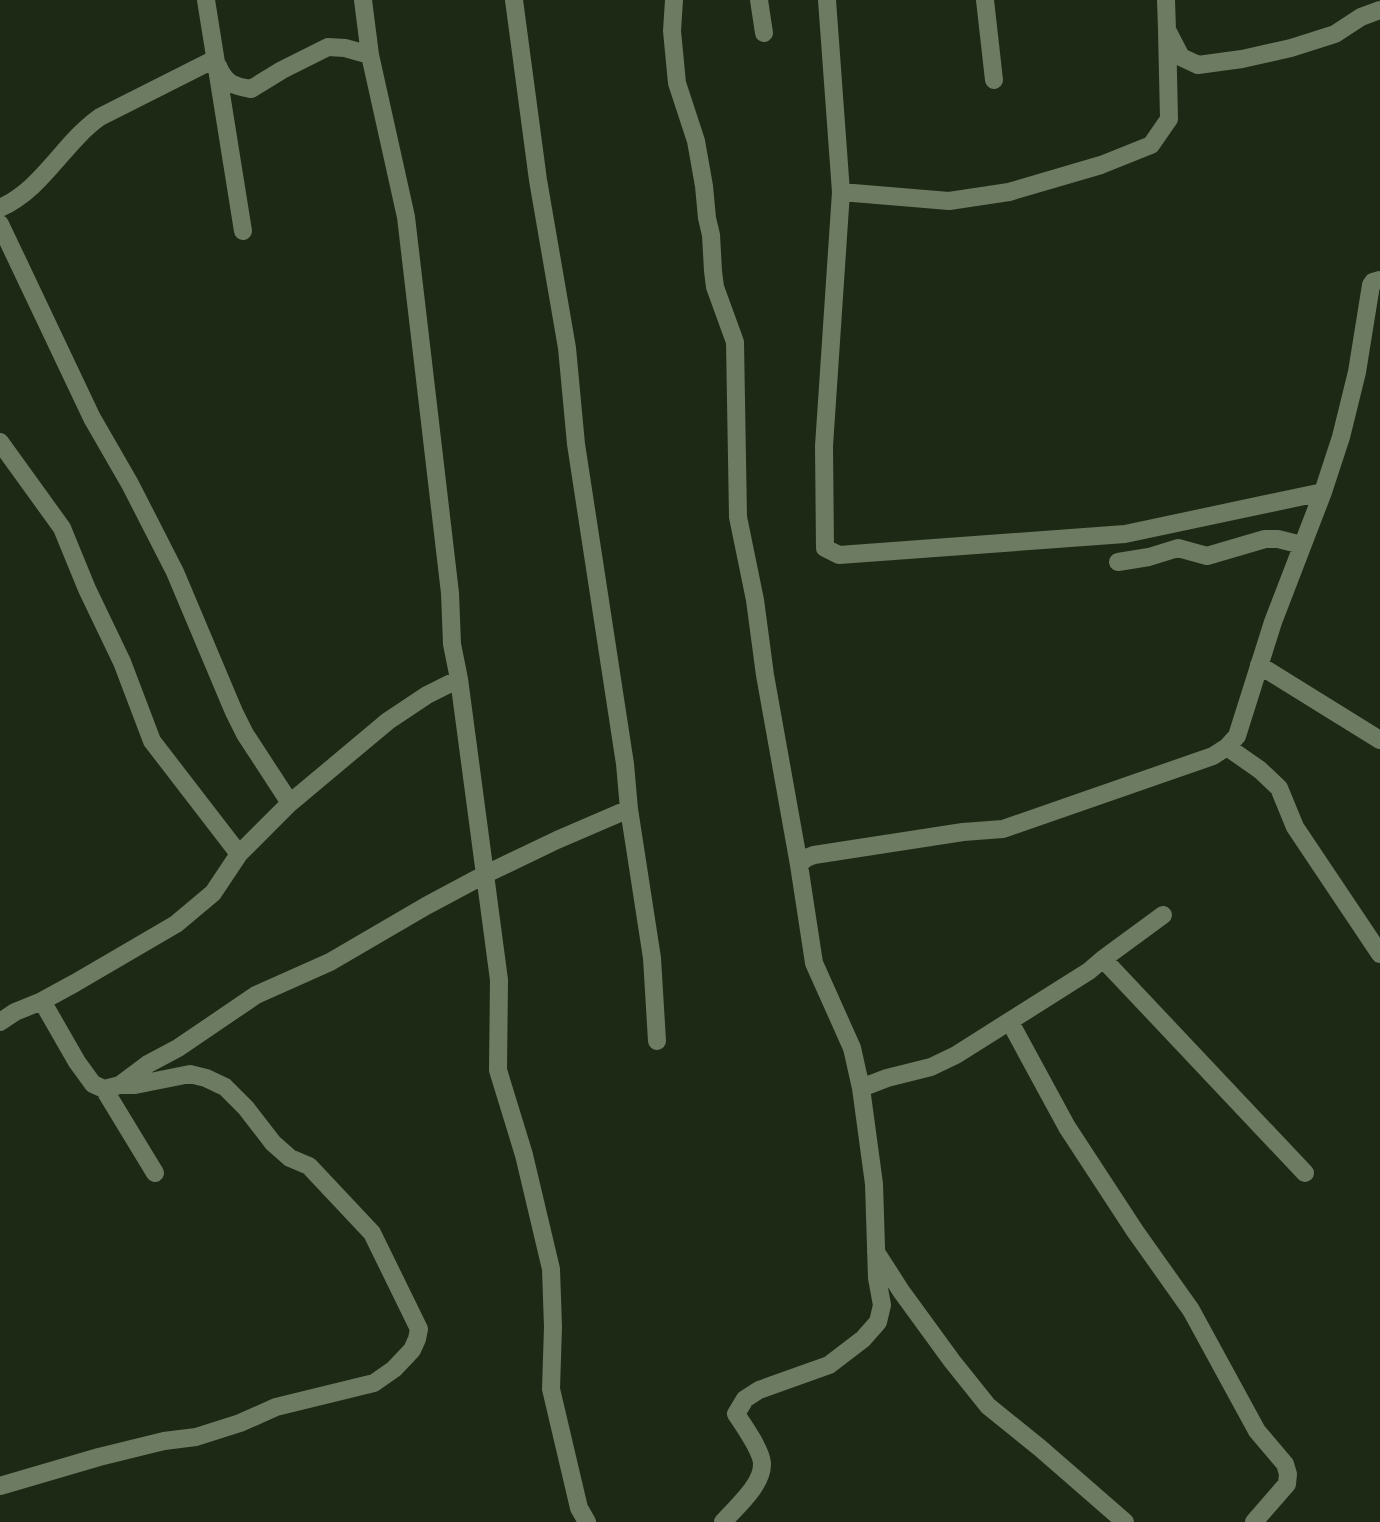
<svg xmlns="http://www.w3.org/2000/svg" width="1380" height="1522" viewBox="0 0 1380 1522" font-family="Barlow,sans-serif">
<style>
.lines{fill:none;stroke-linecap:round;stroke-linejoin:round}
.minor{stroke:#6c7b62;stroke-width:18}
</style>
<rect width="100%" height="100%" fill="#1d2914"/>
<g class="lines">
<path class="minor" d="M206,0L243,231
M363,0L370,55L406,217L450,593L452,644L459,679L499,980L498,1070L524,1155L551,1269L553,1327L551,1389L579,1508L587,1522
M514,0L538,180L567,348L576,444L625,764L629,809L652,958L657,1041
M674,0L672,31L677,83L696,141L704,186L707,218L711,235L713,271L715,287L735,342L738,517L755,600L765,675L799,865
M759,0L764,33
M827,0L841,192L824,446L825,548L839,555L1125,534L1323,492
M985,0L994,80
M1166,0L1167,30L1181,57L1198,65L1242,59L1291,48L1335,34L1361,17L1380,10
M218,66C225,83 233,86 251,89L282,70L328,47L345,48L370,55
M841,192L949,201L1009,192L1101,165L1151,145L1169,119L1167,30
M0,208C43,189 63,143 100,117L215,59
M0,224L92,418L130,484L175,572L234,712L245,734L290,803
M0,442L62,528L87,589L122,662L152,741L239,854
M1118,562L1149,557L1178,548L1207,556L1265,539H1278L1302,545
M1259,665L1380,740
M1227,747L1260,770L1279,788L1295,827L1380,954
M1103,959L1305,1173
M42,1001L77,1062L93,1084L104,1089L120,1085L148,1064L178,1048L256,995L330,962L426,906L484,875L557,840L629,809
M0,1022L15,1012L42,1001L75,983L176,924L213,893L239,854L290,803L388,721L427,695L459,679
M1010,1022L1067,1127L1135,1231L1191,1310L1257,1431L1285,1464L1288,1474L1287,1484L1254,1522
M861,1088L887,1078L931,1067L956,1055L1089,971L1103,959L1163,915
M104,1089L155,1173
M876,1252L901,1291L952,1361L988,1406L1040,1448L1125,1522
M0,1486L99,1457L164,1441L196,1437L240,1423L276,1407L374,1383L394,1369L412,1350L417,1339L419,1329L372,1233L309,1166L290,1158L273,1143L246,1108L225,1087L206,1078L190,1074L135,1085H120
M723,1522C736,1507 763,1485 762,1463C761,1450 744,1426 736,1414L745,1399L759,1390L829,1365L863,1339L878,1322L882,1305L877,1278L874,1184L861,1088L852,1048L814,963L799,865L806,858L814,855L963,832L1003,829L1213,756L1227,747L1237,736L1273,622L1323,492L1341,437L1357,372L1371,285L1373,282L1380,280"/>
</g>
</svg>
